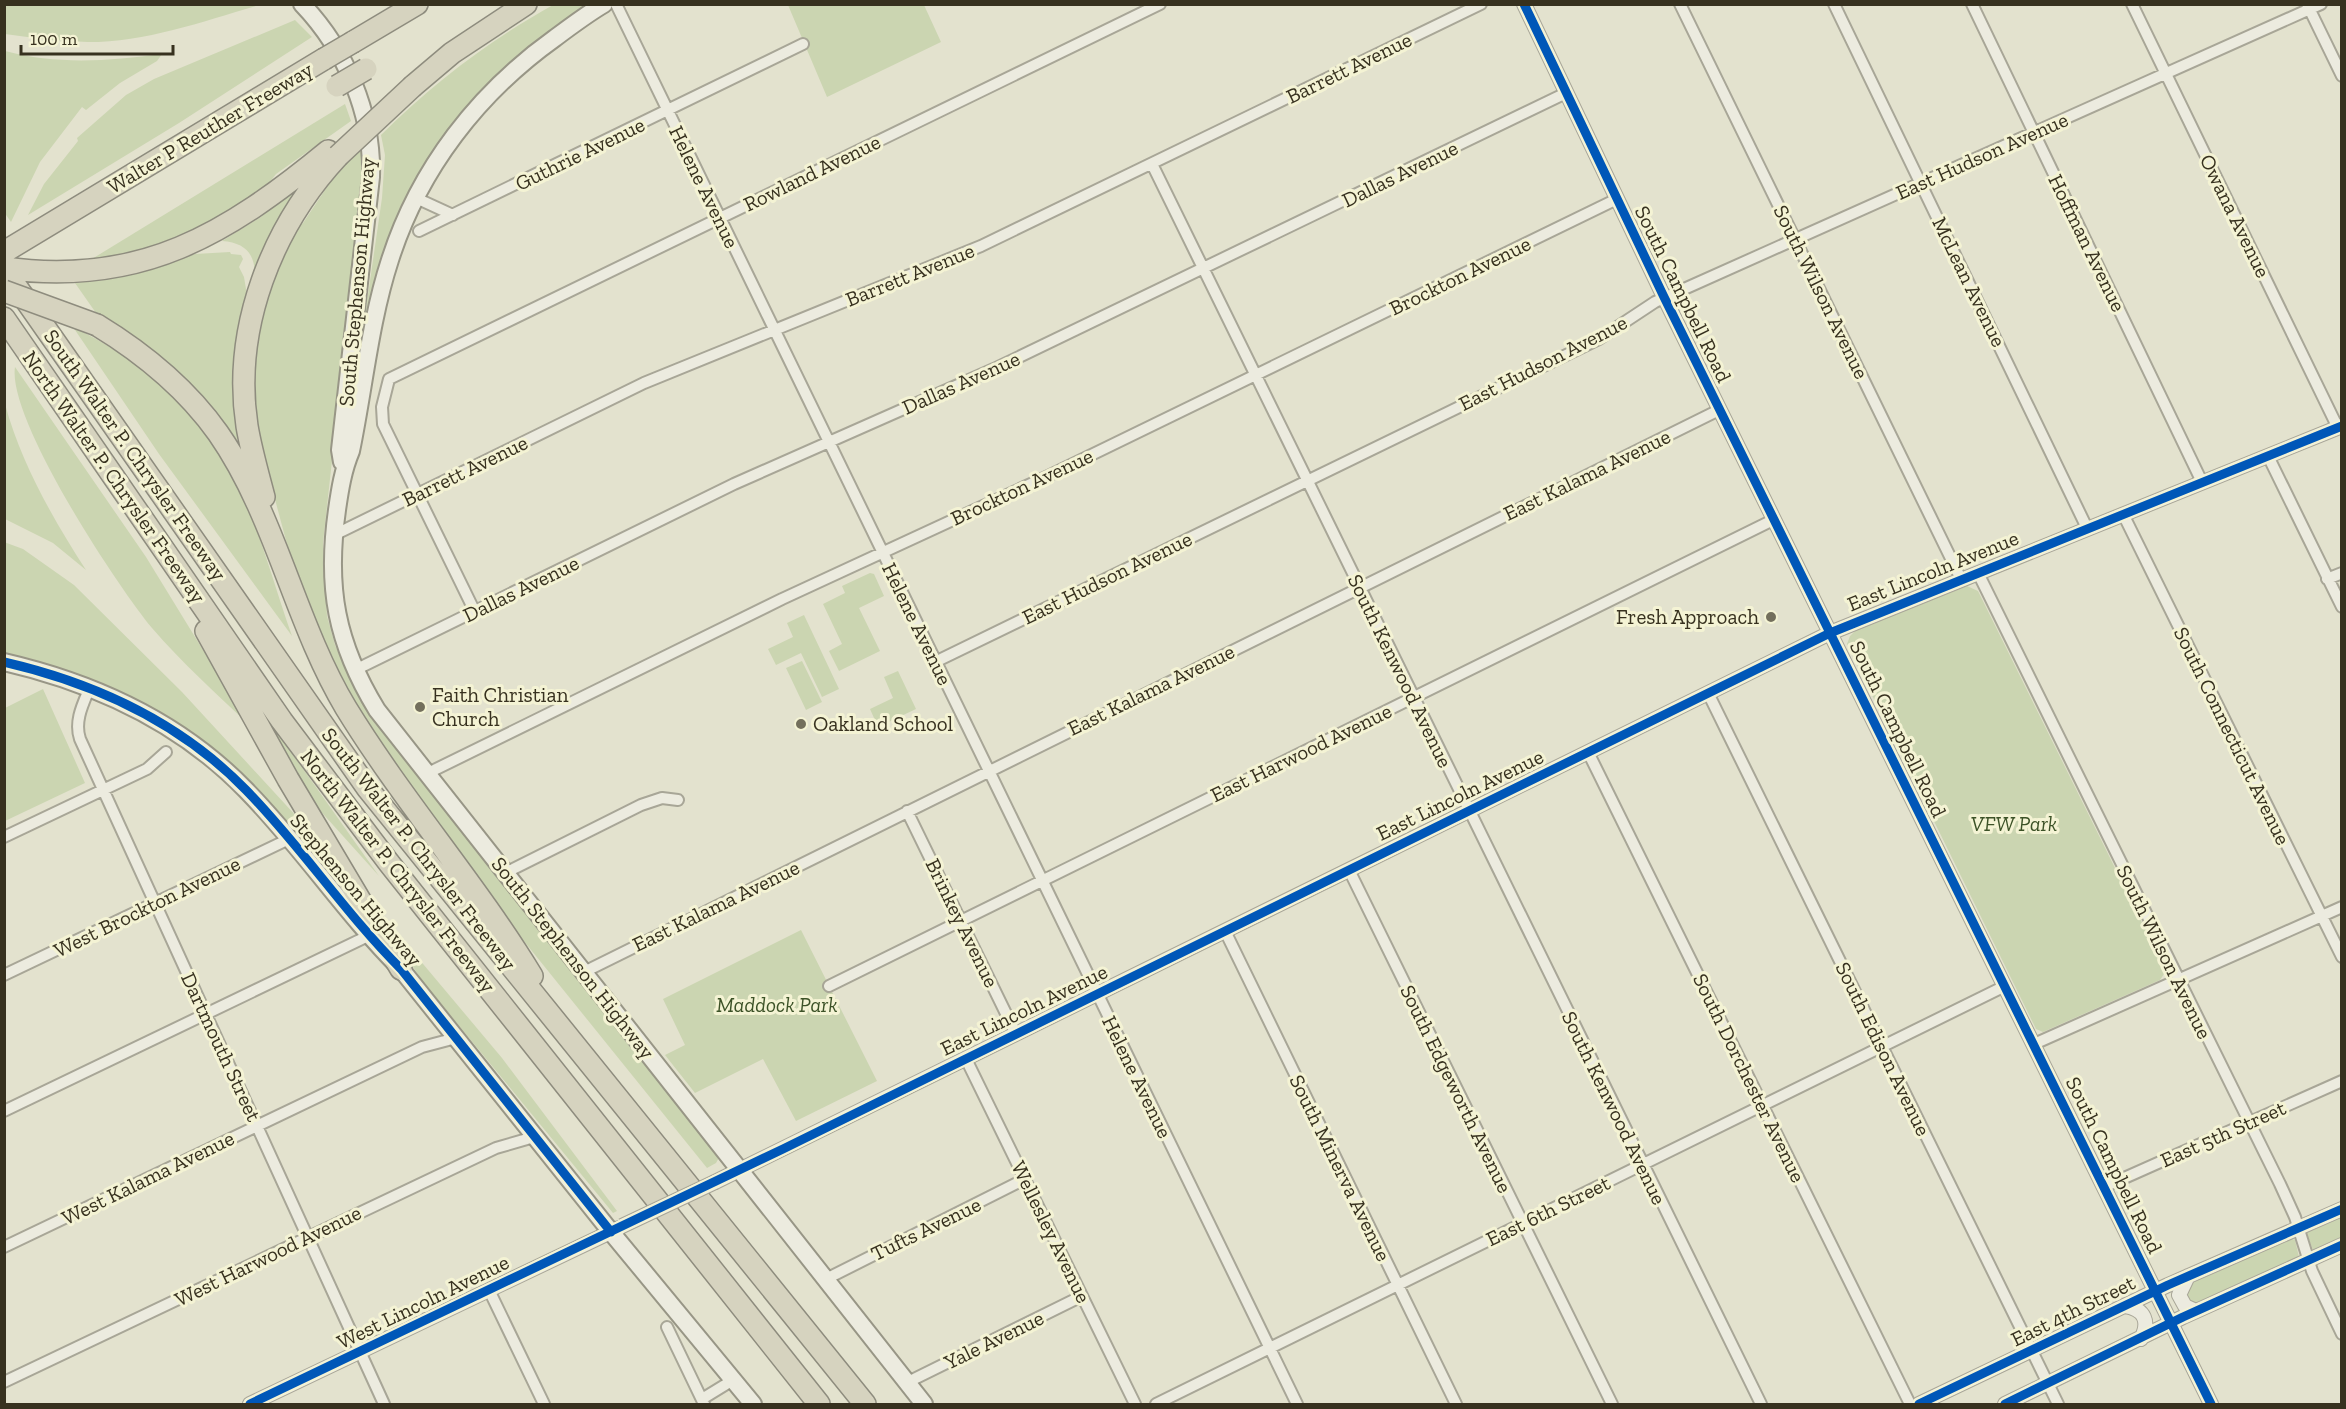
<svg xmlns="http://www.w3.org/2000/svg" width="2346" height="1409" viewBox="0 0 2346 1409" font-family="'Zilla Slab',serif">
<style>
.green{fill:#cbd5b1}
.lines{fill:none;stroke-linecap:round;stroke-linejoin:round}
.minor-casing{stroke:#a8a697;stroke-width:14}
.tertiary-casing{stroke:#a8a697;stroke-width:16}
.secondary-casing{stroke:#989686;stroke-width:20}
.motorway-casing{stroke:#8e8c7e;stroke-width:24}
.minor{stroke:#ecebdf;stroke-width:10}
.tertiary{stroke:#ecebdf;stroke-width:14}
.secondary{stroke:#ecebdf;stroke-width:16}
.motorway{stroke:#d6d3bf;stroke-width:21}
.tertiary-bridge-casing{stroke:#a8a697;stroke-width:16;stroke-linecap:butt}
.motorway-bridge-casing{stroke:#8e8c7e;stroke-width:24;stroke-linecap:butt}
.tertiary-bridge{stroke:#ecebdf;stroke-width:14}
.motorway-bridge{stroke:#d6d3bf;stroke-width:21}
.cycleway-casing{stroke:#f4f3d4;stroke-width:13}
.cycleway{stroke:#0057b8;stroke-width:9}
.poi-dot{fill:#736f5c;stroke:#f4f3d4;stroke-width:2}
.labels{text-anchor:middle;stroke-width:6;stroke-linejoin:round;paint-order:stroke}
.street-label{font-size:21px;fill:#37311f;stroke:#f4f3d4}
.poi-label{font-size:21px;fill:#37311f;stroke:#f4f3d4;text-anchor:start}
.park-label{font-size:21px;font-style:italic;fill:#3c5227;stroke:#f4f3d4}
</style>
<rect width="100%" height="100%" fill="#e3e2ce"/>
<path class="green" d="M4,5L5,4L259,5C204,21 146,42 88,42C60,41 32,38 5,34Z
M553,5H590L539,41L408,195L384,255L368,328L363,329L382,198L385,155L381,135C432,84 490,40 553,5Z
M788,5H924L941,42L827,97Z
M295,20L312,37L179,123L28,215L44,184L78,141L77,138L126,95L154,79Z
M5,51C56,65 110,61 162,54L157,61L120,83L86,110L82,107L40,162L11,222L4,212Z
M345,104L351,121L276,174L260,195L168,245L87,262Z
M362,147L363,177L323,543L327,616L335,645L356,692L376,722L682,1112L721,1154L716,1163L707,1168L515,930L369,728L329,661L295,574L265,462L257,420L252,376L257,335L267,293L295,228L303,223L339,169Z
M296,188L301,191L255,281C256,256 248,243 222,241L261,217Z
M230,252L231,254L241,255L243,259L239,267L244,277L248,301L237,443L175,370L138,338L96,313L75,283L137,273L195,254Z
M73,327C137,358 191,403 227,465C257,517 272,580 292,636L159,454Z
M15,367L146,557L249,725C217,694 182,663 152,628C117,586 7,419 15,367Z
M5,404C21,463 53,519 86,570L53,543L5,519Z
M4,542L23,549L74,585L182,692L308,829L344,891L276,812L149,707L111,687L32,659L5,654Z
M870,573L874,574L884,596L859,608L880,651L839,671L829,651L842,644L823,604L845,593L842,586Z
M1967,586L1978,591L2164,967V974L2160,980L2043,1032L2036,1029L1847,644L1850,636L1856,630Z
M804,615L839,689L822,697L801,653L776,665L768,649L793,637L787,623Z
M802,661L822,702L806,710L786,668Z
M898,671L916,709L878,727L870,709L893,698L884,677Z
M43,689L85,783L5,821V708Z
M257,704L379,876L306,795Z
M366,896L502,1058L617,1211L613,1213L423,982Z
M801,930L877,1081L796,1121L763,1059L695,1093L665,1055L685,1045L663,999Z
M2341,1214V1239L2316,1251L2313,1250L2306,1232Z
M2289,1238L2295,1240L2299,1257L2197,1304H2190L2183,1290L2186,1285Z"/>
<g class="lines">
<defs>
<path id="minor" d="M616,4L1297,1404
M1680,4L1961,579
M1834,4L2087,528
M1972,4L2202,482
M2132,4L2338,428
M2307,4L2342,76
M1152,164L1761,1404
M416,198L453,215
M419,231L803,44
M2268,456L2342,607
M2123,514L2342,957
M334,535L644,383L981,246L1481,4
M1978,573L2280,1184L2295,1217L2312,1271L2342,1334
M2327,579L2342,573
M475,612L383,424L382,407L389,379L1160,4
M935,662L1599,339L1655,302L2321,4
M355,670L734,484L994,369L1566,93
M90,687C83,704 74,721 80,739L384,1404
M1708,693L2058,1404
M1588,752L1910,1404
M426,774L782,599L1048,476L1617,199
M907,811L1016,1034
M4,837L147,769L166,752
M1349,870L1612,1404
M505,873L641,805L662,798L678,800
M1225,931L1456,1404
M584,972L1719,410
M4,975L289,839
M829,986L1773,520
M2034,1044L2342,907
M966,1059L1135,1404
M4,1111L368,936
M2104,1187L2342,1081
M4,1247L422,1047L456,1038
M826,1279L1025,1179
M489,1290L544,1404
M667,1327L704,1404
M4,1382L496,1148L534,1137
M906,1383L1082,1296
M702,1399L733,1380
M1156,1404L2005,986"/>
<path id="tertiary" d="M1524,4L1664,297L2211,1404
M715,1182L1830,633L2342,426
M2188,1276L2179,1295L2185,1306L2196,1311
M2125,1306C2145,1309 2150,1322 2141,1339
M250,1404L619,1228
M1919,1404L2168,1285L2342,1209
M2005,1404L2183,1317L2342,1245"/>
<path id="secondary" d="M302,4C346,50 373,114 371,177L340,450L342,462
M604,4C587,14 571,26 555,38C478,93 419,169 390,260C370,321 364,388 351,451C343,470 340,489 337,510C326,587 336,643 377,710L924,1404
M4,662C95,683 181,723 246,790C301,846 345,913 401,969L611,1232L753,1404"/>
<path id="motorway" d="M353,42L417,4
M413,86L452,53L526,4
M4,252L324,59
M4,268C141,287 227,234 328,151
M4,269L368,789L865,1404
M4,318L282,721L389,863L819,1404
M97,325C143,353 186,388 218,433C276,516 294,621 346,708C403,801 476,884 532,976
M264,497C258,474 251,450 247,426C232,328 272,227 338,156
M206,631L288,779L401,969"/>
</defs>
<use href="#minor" class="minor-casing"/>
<use href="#tertiary" class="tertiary-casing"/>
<use href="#secondary" class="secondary-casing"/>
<use href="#motorway" class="motorway-casing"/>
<use href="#minor" class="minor"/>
<use href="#tertiary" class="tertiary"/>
<use href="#secondary" class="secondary"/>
<use href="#motorway" class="motorway"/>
<defs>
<path id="tertiary-bridge" d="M622,1226L715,1182"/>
<path id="motorway-bridge" d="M324,59L353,42
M337,86L366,69
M338,156L413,86
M4,291L97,325"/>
</defs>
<use href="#tertiary-bridge" class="tertiary-bridge-casing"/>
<use href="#motorway-bridge" class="motorway-bridge-casing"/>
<use href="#tertiary-bridge" class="tertiary-bridge"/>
<use href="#motorway-bridge" class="motorway-bridge"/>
<defs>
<path id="cycleway" d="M1524,4L1664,297L2211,1404
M4,662C95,683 181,723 246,790C301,846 345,913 401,969L611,1232
M250,1404L783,1149L1830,633L2342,426
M1919,1404L2168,1285L2342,1209
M2005,1404L2183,1317L2342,1245"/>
</defs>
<use href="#cycleway" class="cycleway-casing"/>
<use href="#cycleway" class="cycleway"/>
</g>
<g class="poi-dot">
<circle cx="1771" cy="617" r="6"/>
<circle cx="420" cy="707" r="6"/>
<circle cx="801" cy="724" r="6"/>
</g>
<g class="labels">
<g class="street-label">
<text transform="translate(1349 68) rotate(-26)" y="7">Barrett Avenue</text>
<text transform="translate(210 128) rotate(-31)" y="7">Walter P Reuther Freeway</text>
<text transform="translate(580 154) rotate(-26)" y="7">Guthrie Avenue</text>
<text transform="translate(1982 156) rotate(-24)" y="7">East Hudson Avenue</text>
<text transform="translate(812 173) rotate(-26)" y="7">Rowland Avenue</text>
<text transform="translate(1400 174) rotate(-26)" y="7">Dallas Avenue</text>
<text transform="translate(704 187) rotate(64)" y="7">Helene Avenue</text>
<text transform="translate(2235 216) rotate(64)" y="7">Owana Avenue</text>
<text transform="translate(2087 243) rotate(64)" y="7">Hoffman Avenue</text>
<text transform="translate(910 275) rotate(-22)" y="7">Barrett Avenue</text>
<text transform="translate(1460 276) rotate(-26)" y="7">Brockton Avenue</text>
<text transform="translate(357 282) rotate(-85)" y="7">South Stephenson Highway</text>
<text transform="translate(1969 282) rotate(64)" y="7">McLean Avenue</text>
<text transform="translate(1821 292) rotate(64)" y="7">South Wilson Avenue</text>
<text transform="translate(1683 294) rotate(64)" y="7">South Campbell Road</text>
<text transform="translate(1543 363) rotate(-27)" y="7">East Hudson Avenue</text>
<text transform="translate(961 383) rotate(-24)" y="7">Dallas Avenue</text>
<text transform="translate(135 455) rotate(55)" y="7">South Walter P. Chrysler Freeway</text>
<text transform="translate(465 471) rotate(-26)" y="7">Barrett Avenue</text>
<text transform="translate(1587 475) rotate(-26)" y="7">East Kalama Avenue</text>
<text transform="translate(114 477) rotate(55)" y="7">North Walter P. Chrysler Freeway</text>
<text transform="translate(1022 487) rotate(-25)" y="7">Brockton Avenue</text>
<text transform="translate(1933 571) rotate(-22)" y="7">East Lincoln Avenue</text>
<text transform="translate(1107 578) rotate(-26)" y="7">East Hudson Avenue</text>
<text transform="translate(521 589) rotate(-26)" y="7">Dallas Avenue</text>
<text transform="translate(917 624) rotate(64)" y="7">Helene Avenue</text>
<text transform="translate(1400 671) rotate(64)" y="7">South Kenwood Avenue</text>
<text transform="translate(1151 690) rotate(-26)" y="7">East Kalama Avenue</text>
<text transform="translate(1898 729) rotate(64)" y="7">South Campbell Road</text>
<text transform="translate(2232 736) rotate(64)" y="7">South Connecticut Avenue</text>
<text transform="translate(1301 753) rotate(-26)" y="7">East Harwood Avenue</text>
<text transform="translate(1460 795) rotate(-26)" y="7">East Lincoln Avenue</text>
<text transform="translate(419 849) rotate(52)" y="7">South Walter P. Chrysler Freeway</text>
<text transform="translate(398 871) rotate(52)" y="7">North Walter P. Chrysler Freeway</text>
<text transform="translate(356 890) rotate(50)" y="7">Stephenson Highway</text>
<text transform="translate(716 906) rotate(-26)" y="7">East Kalama Avenue</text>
<text transform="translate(147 907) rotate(-26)" y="7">West Brockton Avenue</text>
<text transform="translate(962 923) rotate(64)" y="7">Brinkey Avenue</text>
<text transform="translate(2164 952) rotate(64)" y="7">South Wilson Avenue</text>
<text transform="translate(573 958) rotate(52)" y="7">South Stephenson Highway</text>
<text transform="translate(1024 1010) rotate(-26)" y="7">East Lincoln Avenue</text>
<text transform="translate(221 1047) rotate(65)" y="7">Dartmouth Street</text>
<text transform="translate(1883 1049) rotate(64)" y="7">South Edison Avenue</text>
<text transform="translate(1137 1077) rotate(64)" y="7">Helene Avenue</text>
<text transform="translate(1749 1078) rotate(64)" y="7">South Dorchester Avenue</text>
<text transform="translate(1456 1089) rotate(64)" y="7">South Edgeworth Avenue</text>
<text transform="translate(1614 1108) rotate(64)" y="7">South Kenwood Avenue</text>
<text transform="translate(2223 1134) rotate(-24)" y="7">East 5th Street</text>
<text transform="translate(2114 1165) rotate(64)" y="7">South Campbell Road</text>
<text transform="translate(1340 1168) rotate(64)" y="7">South Minerva Avenue</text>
<text transform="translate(148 1178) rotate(-26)" y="7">West Kalama Avenue</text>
<text transform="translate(1548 1211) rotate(-26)" y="7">East 6th Street</text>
<text transform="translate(926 1229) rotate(-26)" y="7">Tufts Avenue</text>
<text transform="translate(1051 1232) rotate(64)" y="7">Wellesley Avenue</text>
<text transform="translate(268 1256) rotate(-26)" y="7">West Harwood Avenue</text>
<text transform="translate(423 1302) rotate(-26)" y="7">West Lincoln Avenue</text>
<text transform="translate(2073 1311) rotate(-26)" y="7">East 4th Street</text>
<text transform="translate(994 1340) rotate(-26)" y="7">Yale Avenue</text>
</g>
<g class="poi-label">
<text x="1759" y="624" text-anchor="end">Fresh Approach</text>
<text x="432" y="702">Faith Christian<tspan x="432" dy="24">Church</tspan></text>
<text x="813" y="731">Oakland School</text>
</g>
<g class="park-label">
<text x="2014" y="831">VFW Park</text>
<text x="777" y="1012">Maddock Park</text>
</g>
</g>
<rect width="2346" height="1409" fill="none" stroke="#37311f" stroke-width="12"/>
<path d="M21 45v9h152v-9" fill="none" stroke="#37311f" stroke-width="3"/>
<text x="30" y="45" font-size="18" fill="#37311f" stroke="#f4f3d4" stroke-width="4.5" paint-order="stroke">100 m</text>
</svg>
